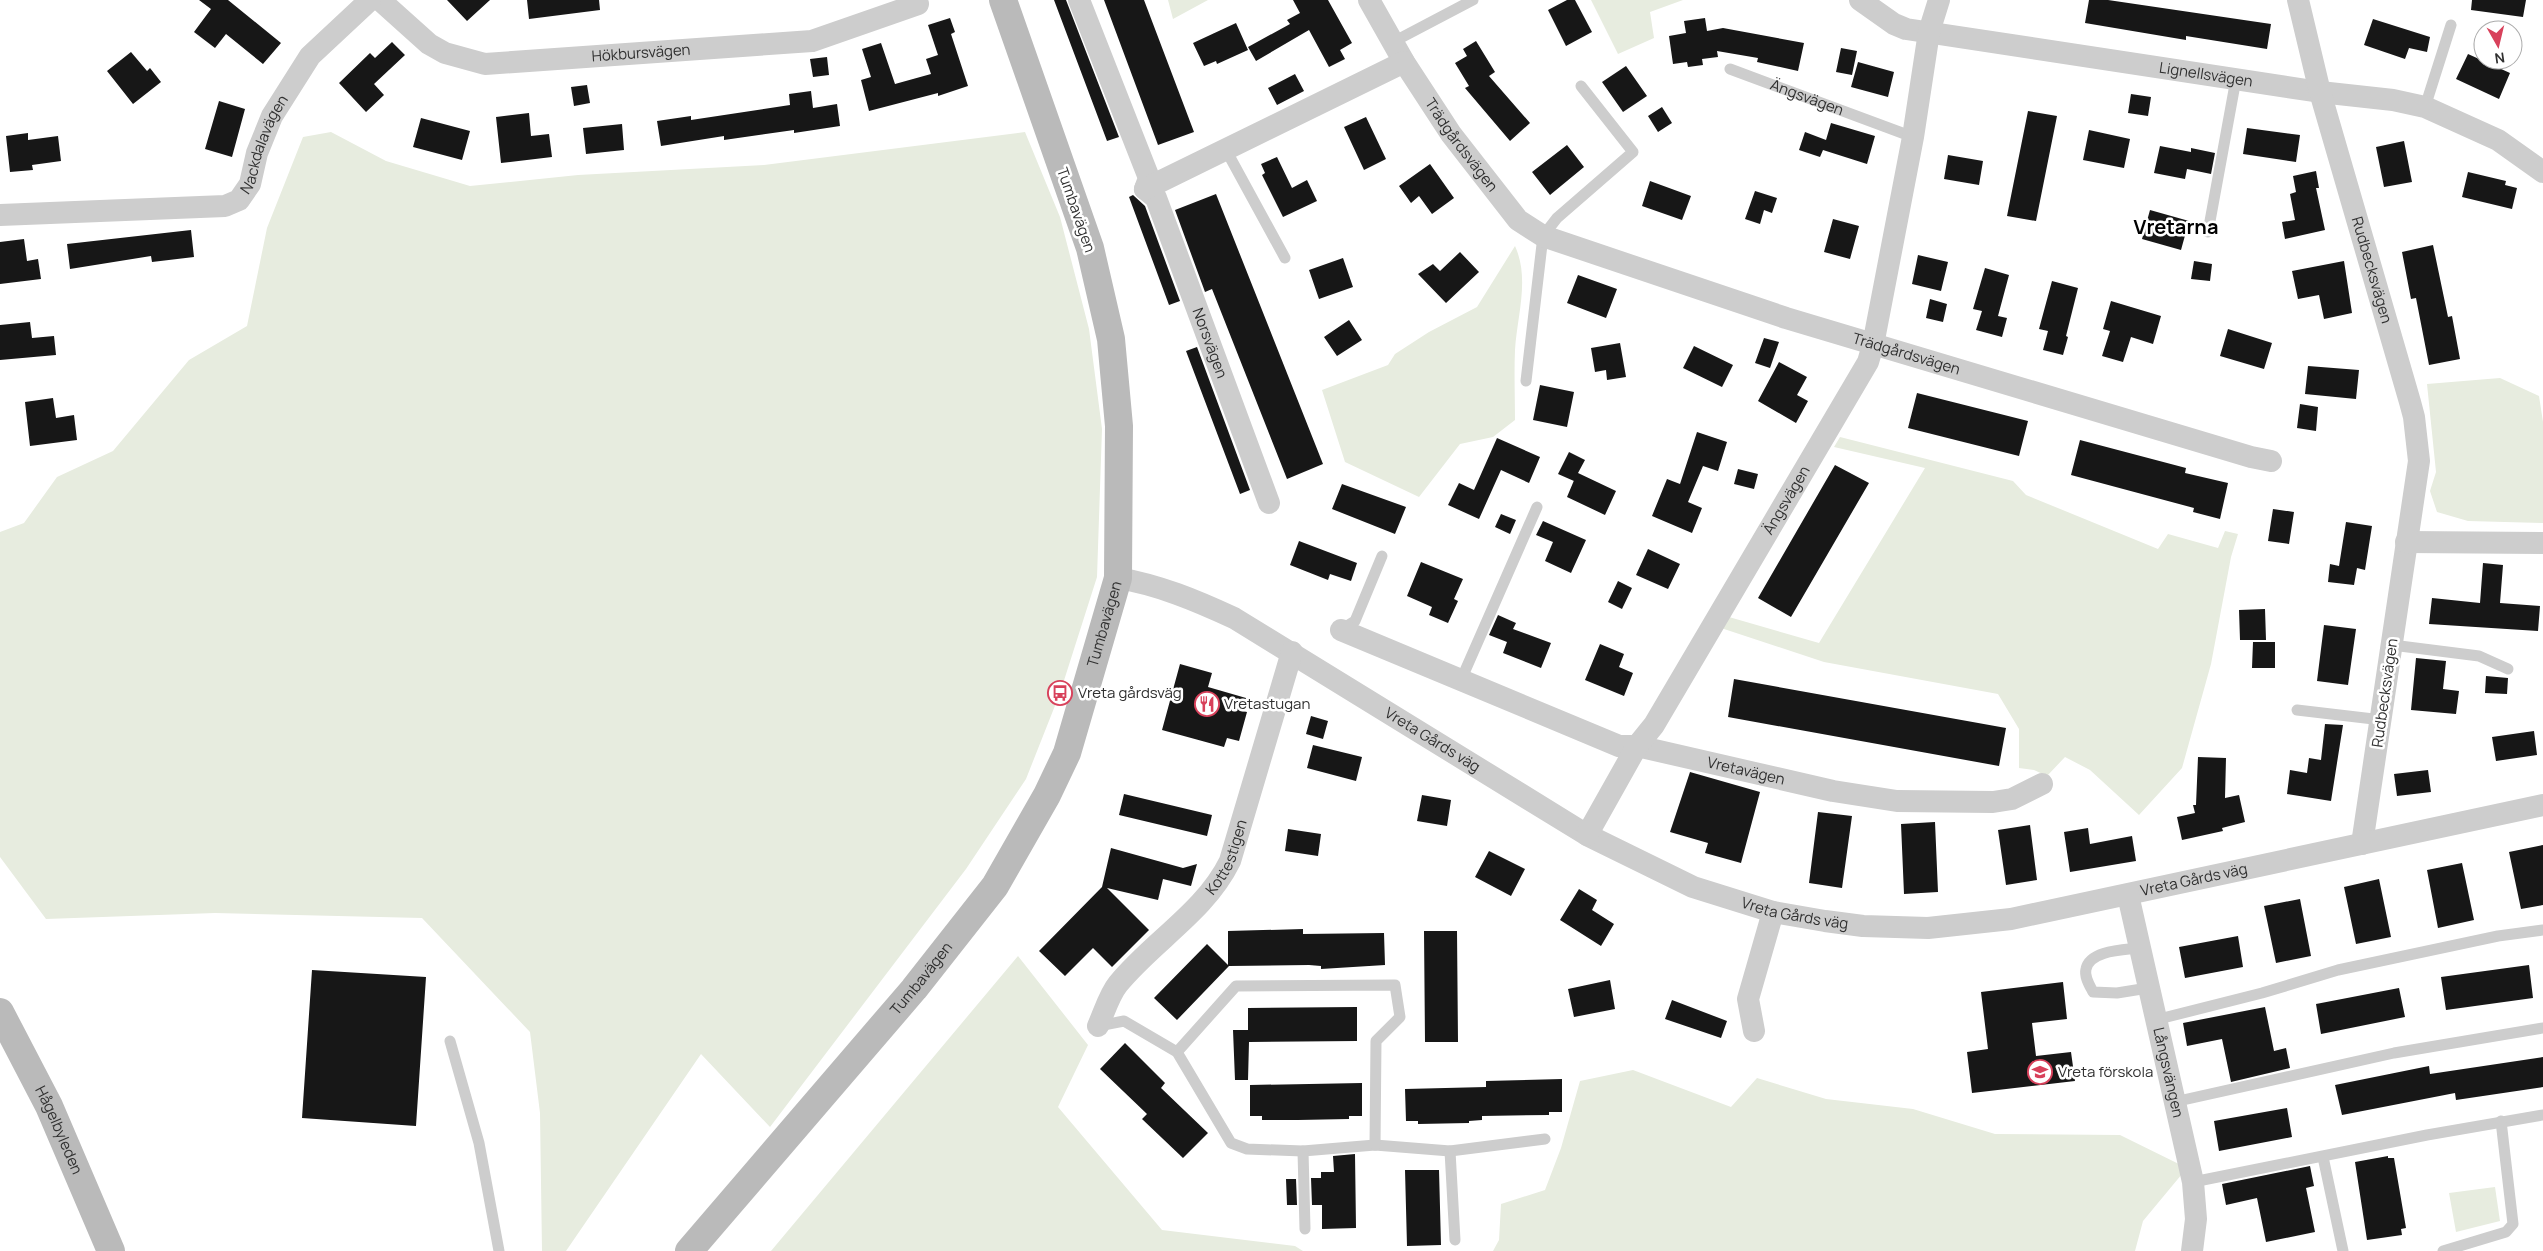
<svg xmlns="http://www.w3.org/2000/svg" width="2543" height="1251" viewBox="0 0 2543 1251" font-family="Manrope,sans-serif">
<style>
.green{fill:#e7ecdf}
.building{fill:#171717}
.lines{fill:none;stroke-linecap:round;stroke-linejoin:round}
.service{stroke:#cdcdcd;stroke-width:11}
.minor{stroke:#cdcdcd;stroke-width:22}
.secondary{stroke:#bababa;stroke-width:28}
.labels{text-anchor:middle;stroke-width:5;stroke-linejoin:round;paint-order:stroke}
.street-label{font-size:15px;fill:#303030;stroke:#fff}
.poi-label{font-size:15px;fill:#303030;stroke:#fff;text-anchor:start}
.district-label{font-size:20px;font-weight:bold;fill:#000;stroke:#fff}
</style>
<rect width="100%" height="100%" fill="#fff"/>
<path class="green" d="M1168,0H1208L1173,19Z
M1591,0H1683L1650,12L1654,38L1618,54Z
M331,132L386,161L470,186L578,175L764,165L1025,132L1060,217L1089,329L1102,429L1097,577L1060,693L1026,779L966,869L770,1127L701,1054L566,1251H542L540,1113L530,1032L422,918L215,913L46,919L0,857V532L24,523L57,477L113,451L189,360L247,326L267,228L303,137Z
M1515,246C1530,279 1517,316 1515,350C1514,373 1515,397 1515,420L1493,437L1460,444L1419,497L1345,462L1322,390L1388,365L1395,354L1429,332L1477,307Z
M2500,378L2539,396L2543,422V523L2468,521L2437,512L2430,491L2436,472L2427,384Z
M1840,437L2013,481L2026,495L2158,549L2168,534L2218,548L2225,531L2238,534L2231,557L2211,664L2182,768L2139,815L2090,770L2065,757L2047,776L2034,770L2019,768V729L1998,694L1824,662L1721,628L1729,617L1819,643L1925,468L1834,447Z
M1018,956L1088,1045L1058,1107L1162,1230L1295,1246L1303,1251H771Z
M1633,1070L1731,1107L1757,1078L1826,1099L1913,1109L1995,1134L2120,1135L2187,1168L2143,1221L2135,1251H1493L1499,1240L1501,1204L1545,1190L1561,1148L1580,1081Z
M2495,1187L2500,1221L2456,1232L2449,1193Z"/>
<path class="building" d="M199,0H228L281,43L263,64L226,34L215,48L194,32L211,9Z
M447,0H490L467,21Z
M527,0H599L600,10L529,19Z
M1054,0H1066L1119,137L1107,141Z
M1104,0H1144L1194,132L1158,145Z
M1293,0H1328L1352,43L1340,50L1345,59L1329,67L1309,30L1256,61L1248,47L1290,24L1287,20L1300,13Z
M1567,0H1575L1592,32L1566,46L1548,10Z
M2089,0H2108L2271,24L2267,49L2186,36V40L2085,23Z
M2472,0H2526L2523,17L2471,10Z
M950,18L955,32L951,34L968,86L938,96V93L869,111L861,80L871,77L862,49L881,43L895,84L931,74L926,59L938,55L928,25Z
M1705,18L1707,31L1723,28L1804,43L1798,71L1757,62L1758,58L1717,51L1718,57L1702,59L1703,65L1688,67L1687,62L1673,64L1669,36L1686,33L1684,21Z
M2373,19L2430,37L2427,52L2409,48L2405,59L2364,45Z
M1236,23L1248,50L1217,64L1216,61L1204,66L1193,43Z
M1476,41L1495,72L1489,76L1530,123L1510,141L1465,88L1469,86L1455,63L1467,56L1463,49Z
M392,42L405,55L374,84L384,95L366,112L339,83L370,53L375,58Z
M1841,48L1857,51L1852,75L1836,72Z
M131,52L147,71L150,68L161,82L133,104L107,71Z
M2468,54L2510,73L2499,99L2456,79Z
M827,57L829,75L813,77L810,59Z
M1858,62L1894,72L1888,97L1851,87Z
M1626,66L1647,96L1623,112L1602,82Z
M1295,74L1304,91L1277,105L1268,88Z
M587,85L590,103L574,106L571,87Z
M811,91L813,108L837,104L840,126L794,133V130L724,140V136L661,146L657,121L691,116V120L790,105L789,94Z
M2131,94L2151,97L2148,116L2128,113Z
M219,101L245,109L232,157L205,149Z
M1662,107L1672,123L1658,132L1648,116Z
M2028,111L2057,116L2036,221L2007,216Z
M529,113L531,136L549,134L552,157L501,163L496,117Z
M1366,117L1386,159L1364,170L1344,127Z
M421,118L470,131L462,160L413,147Z
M1831,123L1875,136L1867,164L1823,150L1820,157L1799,150L1805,132L1826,140Z
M622,124L624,150L586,154L583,128Z
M2247,128L2300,135L2296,162L2243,154Z
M2089,130L2130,139L2124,168L2083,160Z
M28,133V140L58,136L61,161L32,165L33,170L10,172L6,136Z
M2404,141L2412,182L2384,187L2376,147Z
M1567,145L1584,167L1550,195L1532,172Z
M2160,146L2191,152V148L2215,153L2211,174L2187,169L2185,179L2154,173Z
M1948,155L1983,161L1979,185L1944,179Z
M1277,157L1292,188L1307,180L1317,201L1283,217L1262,175L1265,173L1261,164Z
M1430,164L1454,198L1432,214L1419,196L1411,203L1399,186Z
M2316,171L2319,188H2316L2325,230L2285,239L2282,222L2295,220L2290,194L2296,192L2293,176Z
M2468,172L2506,181L2505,185L2517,188L2512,209L2462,197Z
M1650,181L1691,196L1682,220L1642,206Z
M1755,191L1777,198L1772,213L1764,210L1760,224L1745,219Z
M1216,194L1323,464L1287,479L1212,289L1205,292L1175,210Z
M1133,195L1145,206L1180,301L1169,305L1129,197Z
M2150,210L2189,221L2181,250L2142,239Z
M1833,219L1859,226L1850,259L1824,252Z
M191,230L194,257L152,262L151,256L70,269L67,244Z
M24,239L27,261L38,259L41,279L0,284V242Z
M2433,245L2448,317L2452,316L2460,359L2429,365L2416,298L2411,299L2402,252Z
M1460,252L1479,272L1446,303L1418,274L1433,264L1440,271Z
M1918,255L1948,262L1941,291L1912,284Z
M1343,258L1353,287L1319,299L1309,270Z
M2194,261L2212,264L2210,281L2191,279Z
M2344,261L2352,313L2324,319L2319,295L2298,299L2292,271Z
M1985,268L2009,275L1998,316L2007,318L2002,337L1976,330L1982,311L1973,309Z
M1578,275L1617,289L1606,318L1567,303Z
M2052,281L2078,288L2066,336L2068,337L2063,355L2043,350L2048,331L2039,329Z
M1930,299L1947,304L1943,322L1926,318Z
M2111,301L2161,316L2153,344L2131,337L2123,362L2102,356L2110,331L2103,329Z
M1349,320L1362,340L1337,356L1324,337Z
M30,322L32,338L54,336L56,355L0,360V325Z
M2228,329L2272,343L2264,369L2220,356Z
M1764,338L1779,342L1770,368L1755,363Z
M1620,343L1626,377L1607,380L1606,370L1595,372L1591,348Z
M1694,346L1733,365L1722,387L1683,368Z
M1197,347L1250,490L1240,494L1186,351Z
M1779,362L1807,377L1797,395L1808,401L1796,423L1758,401Z
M2308,366L2359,370L2356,399L2305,394Z
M1540,385L1574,392L1567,427L1533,420Z
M1917,393L2028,421L2019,456L1908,428Z
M53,398L56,418L74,415L77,440L30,446L25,402Z
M2300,404L2318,407L2316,431L2297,428Z
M1697,432L1727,442L1718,471L1703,466L1688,502L1702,508L1692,533L1652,516L1667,479L1680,484Z
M1497,438L1540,457L1529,483L1501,470L1479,519L1448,505L1459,483L1474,490Z
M2080,440L2186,468L2185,473L2228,483L2220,519L2193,512L2194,508L2071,475Z
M1569,452L1585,460L1578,473L1616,491L1605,515L1567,497L1575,478L1574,481L1558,474Z
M1835,465L1869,483L1791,617L1758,598Z
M1738,469L1758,474L1754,489L1734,484Z
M1342,484L1406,507L1395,534L1332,509Z
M2273,509L2294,512L2289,544L2268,541Z
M1501,514L1516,520L1510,534L1495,527Z
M1543,521L1586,540L1571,573L1545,561L1553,542L1536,535Z
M2346,522L2372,526L2365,570L2357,568L2354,585L2328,582L2330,564L2339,566Z
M1299,541L1357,563L1351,581L1330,574L1328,580L1290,565Z
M1648,549L1680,564L1668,589L1636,575Z
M1421,562L1463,579L1454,599L1458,601L1448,623L1429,615L1432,607L1407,596Z
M2483,563L2503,565L2500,603L2540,606L2538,631L2429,624L2432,598L2480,603Z
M1618,581L1632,588L1622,609L1608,602Z
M2265,609L2266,640H2240L2239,610Z
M1498,615L1516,623L1513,629L1551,643L1541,668L1503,653L1507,642L1489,635Z
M2324,625L2356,629L2348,685L2317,681Z
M2253,642H2275V668H2252Z
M1600,644L1624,654L1619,667L1633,673L1624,696L1585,680Z
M2416,658L2446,661L2443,689L2459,691L2456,714L2411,710Z
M1180,664L1212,673L1208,687L1246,698L1242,711L1247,712L1239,741L1227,738L1224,747L1162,730Z
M2486,676L2508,678L2507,694L2485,693Z
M1734,679L2006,728L1999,766L1728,717Z
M1311,716L1328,721L1323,739L1306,734Z
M2325,724L2343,725L2331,801L2287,794L2290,770L2307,773L2309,758L2321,760Z
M2534,731L2537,755L2496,761L2492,737Z
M1313,745L1362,757L1356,781L1307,768Z
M2198,757L2226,758L2225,798L2239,795L2245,822L2222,828L2223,831L2182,840L2177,817L2195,813L2193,805H2196Z
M2428,770L2431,792L2397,796L2394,774Z
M1690,772L1760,792L1741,863L1705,853L1708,843L1670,832Z
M1124,794L1212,815L1207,836L1119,815Z
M1422,795L1451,800L1447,826L1417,821Z
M1818,812L1852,816L1842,888L1809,883Z
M1935,822L1938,892L1904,894L1901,824Z
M2030,825L2037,880L2006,885L1998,830Z
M2088,828L2090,844L2132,836L2136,861L2070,872L2064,832Z
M1288,829L1321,834L1318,856L1285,851Z
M2543,845V905L2521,909L2509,852Z
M1111,848L1183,868L1197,864L1191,886L1163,879L1158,900L1107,888L1149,930L1112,967L1093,948L1065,976L1039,951L1102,887Z
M1489,851L1525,869L1511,896L1475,877Z
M2462,863L2474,920L2438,928L2427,870Z
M2379,879L2391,937L2356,944L2344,887Z
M1579,889L1597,900L1592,910L1614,924L1601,946L1560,920Z
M2300,899L2311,956L2276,963L2264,906Z
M1303,929V934L1384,933L1385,965L1321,969V966L1309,965L1229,966L1177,1020L1154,998L1207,944L1228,965V931Z
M1424,931H1457L1458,1042H1425Z
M2238,936L2243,967L2185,978L2179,947Z
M2529,965L2533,998L2446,1010L2441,977Z
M312,970L426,977L416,1126L302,1118Z
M1610,980L1615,1009L1574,1017L1568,989Z
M2063,982L2067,1019L2032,1023L2036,1056L2071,1052L2075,1081L1972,1093L1967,1052L1988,1049L1981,992Z
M2399,988L2405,1017L2321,1034L2316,1004Z
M1672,1000L1727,1021L1721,1038L1665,1019Z
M1357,1007V1041L1249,1042L1248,1080H1235L1233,1030H1248V1008Z
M2265,1007L2274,1051L2286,1048L2290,1068L2231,1082L2222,1039L2187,1046L2183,1023Z
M1125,1043L1165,1083L1161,1088L1208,1133L1183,1158L1142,1119L1147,1114L1100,1069Z
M2543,1057V1087L2456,1100L2455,1093L2342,1115L2335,1085L2429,1066L2430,1074Z
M1562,1079V1112H1549V1115L1482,1116V1120L1469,1121V1123L1418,1124V1121H1406L1405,1089L1486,1087V1081Z
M1362,1083V1116H1349V1119L1298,1120H1262V1116H1250V1085Z
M2287,1108L2292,1137L2219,1151L2214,1121Z
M1355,1154L1356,1228L1322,1229V1205H1312L1311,1178H1321V1172H1334L1333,1156Z
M2388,1156V1158H2394L2406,1228L2401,1229L2402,1235L2367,1240L2355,1162Z
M2310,1166L2314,1186L2306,1188L2315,1232L2266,1242L2257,1198L2226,1205L2222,1184Z
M1405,1170H1439L1441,1245L1407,1246Z
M1286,1179H1296L1297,1205H1287Z"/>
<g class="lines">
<g class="service">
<path d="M1393,42L1473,0"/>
<path id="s1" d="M1730,69L1913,137"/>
<path d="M2425,107L2451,25"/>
<path d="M1226,150L1285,258"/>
<path d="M2208,232L2236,79"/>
<path d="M1526,381L1543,236L1557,218L1633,152L1581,86"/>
<path d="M1341,630L1355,621L1382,556"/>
<path d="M2392,645L2479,656L2508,669"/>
<path d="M1461,680L1537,507"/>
<path d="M2297,710L2382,720"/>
<path d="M2139,948C2124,950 2090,950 2086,969C2084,977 2090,986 2093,992L2117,993L2148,988"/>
<path d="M2155,1020L2262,993L2338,970L2498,936L2543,930"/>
<path d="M1098,1026L1124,1021L1177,1052L1231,1143L1247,1149L1303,1151L1375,1145L1450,1151L1545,1139"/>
<path d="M450,1041L479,1143L499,1251"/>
<path d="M1177,1052L1236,986L1395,985L1400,1017L1376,1041L1375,1145"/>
<path d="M2174,1102L2394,1053L2543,1028"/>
<path d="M1303,1151L1305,1229"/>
<path d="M1450,1151L1455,1240"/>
<path d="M2323,1157L2343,1251"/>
<path d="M2193,1182L2427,1135L2543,1115"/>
<path d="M2443,1251L2506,1232L2513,1224L2501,1121"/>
</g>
<g class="minor">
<path id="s2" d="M380,0L429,44L445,53L485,64L812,41L918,4"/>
<path id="s3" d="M1079,0L1149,178L1145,189L1156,198L1269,503"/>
<path id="s4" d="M1369,0L1404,62L1451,134L1518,220L1543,236L1786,318L2251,457L2271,461"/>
<path id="s5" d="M1860,0L1894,24L1906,29L2320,92L2393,100L2425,107L2498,140L2543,172"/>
<path id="s6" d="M2298,0L2320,92L2410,402L2414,417L2419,461L2362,844"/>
<path d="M1145,189L1404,62"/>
<path id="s7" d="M0,215L225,206L239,200L250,184L257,153L272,116L310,56L370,0"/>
<path d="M2406,542L2543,543"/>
<path id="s8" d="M1118,578C1159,585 1195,600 1234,618L1587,835L1693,887L1773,912L1825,921L1863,926L1928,928L2011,919L2543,805"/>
<path id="s9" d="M1341,630L1619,746H1637L1833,791L1897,801L1993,802L2012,799L2042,784"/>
<path id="s10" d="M1587,835L1637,746L1654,725L1868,362L1873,345L1913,137L1929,32L1939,0"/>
<path id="s11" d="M2128,895L2193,1182L2196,1219L2192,1251"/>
<path id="s12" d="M1098,1026C1104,1013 1109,995 1118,984C1153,941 1205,912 1230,861L1292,652"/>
<path d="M1754,1031L1748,999L1773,912"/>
</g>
<g class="secondary">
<path id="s13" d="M0,1012L49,1106L111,1251"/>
<path id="s14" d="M689,1251L914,989L995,886L1047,795L1067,753L1118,578L1119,426L1111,339L1090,248L1003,0"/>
</g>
</g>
<defs>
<symbol id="bus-ring" viewBox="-11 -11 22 22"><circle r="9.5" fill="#fff" stroke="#d8415b" stroke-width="1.5"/><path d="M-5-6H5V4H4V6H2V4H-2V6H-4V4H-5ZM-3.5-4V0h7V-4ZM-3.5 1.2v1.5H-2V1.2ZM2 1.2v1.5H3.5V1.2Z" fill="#d8415b"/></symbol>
<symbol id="restaurant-ring" viewBox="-11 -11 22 22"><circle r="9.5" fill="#fff" stroke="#d8415b" stroke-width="1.5"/><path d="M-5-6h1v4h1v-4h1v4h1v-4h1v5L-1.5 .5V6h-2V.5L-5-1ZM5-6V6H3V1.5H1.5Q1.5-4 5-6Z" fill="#d8415b"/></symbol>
<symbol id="school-ring" viewBox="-11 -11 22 22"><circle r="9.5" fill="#fff" stroke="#d8415b" stroke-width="1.5"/><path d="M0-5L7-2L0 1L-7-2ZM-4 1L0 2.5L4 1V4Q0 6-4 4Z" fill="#d8415b"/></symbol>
</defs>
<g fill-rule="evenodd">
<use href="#bus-ring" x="1046" y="679" width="28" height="28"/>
<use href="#restaurant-ring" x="1193" y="690" width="28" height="28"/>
<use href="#school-ring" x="2026" y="1058" width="28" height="28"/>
</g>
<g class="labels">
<g class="street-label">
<text dy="5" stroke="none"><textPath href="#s2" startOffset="282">Hökbursvägen</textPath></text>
<text dy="5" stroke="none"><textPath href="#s5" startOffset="358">Lignellsvägen</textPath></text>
<text dy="5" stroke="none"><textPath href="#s1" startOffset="82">Ängsvägen</textPath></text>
<text dy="5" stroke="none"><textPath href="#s7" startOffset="302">Nackdalavägen</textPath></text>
<text dy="5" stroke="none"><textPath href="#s4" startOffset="172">Trädgårdsvägen</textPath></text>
<text transform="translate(1076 210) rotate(71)" y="5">Tumbavägen</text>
<text dy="5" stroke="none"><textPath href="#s6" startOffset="280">Rudbecksvägen</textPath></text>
<text dy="5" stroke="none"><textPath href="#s3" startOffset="372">Norsvägen</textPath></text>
<text dy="5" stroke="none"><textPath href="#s4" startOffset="678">Trädgårdsvägen</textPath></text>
<text dy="5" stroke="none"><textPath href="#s10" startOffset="390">Ängsvägen</textPath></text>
<text dy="5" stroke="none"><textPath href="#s14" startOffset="762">Tumbavägen</textPath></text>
<text transform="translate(2385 693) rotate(-82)" y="5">Rudbecksvägen</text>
<text dy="5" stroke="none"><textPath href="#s8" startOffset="356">Vreta Gårds väg</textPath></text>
<text dy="5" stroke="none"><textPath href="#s9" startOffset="431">Vretavägen</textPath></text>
<text dy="5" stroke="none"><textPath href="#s12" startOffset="216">Kottestigen</textPath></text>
<text dy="5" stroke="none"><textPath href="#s8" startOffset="1166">Vreta Gårds väg</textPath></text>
<text dy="5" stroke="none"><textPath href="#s8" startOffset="761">Vreta Gårds väg</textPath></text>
<text dy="5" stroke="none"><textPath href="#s14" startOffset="358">Tumbavägen</textPath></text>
<text dy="5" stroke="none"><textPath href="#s11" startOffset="182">Långsvängen</textPath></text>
<text dy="5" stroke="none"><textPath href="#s13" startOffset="132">Hågelbyleden</textPath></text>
</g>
<g class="poi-label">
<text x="1078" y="698">Vreta gårdsväg</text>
<text x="1224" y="709">Vretastugan</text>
<text x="2058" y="1077">Vreta förskola</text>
</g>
<g class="district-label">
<text x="2176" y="234">Vretarna</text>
</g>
</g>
<g transform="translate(2498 45) rotate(172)"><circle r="24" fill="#ffffff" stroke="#acacac"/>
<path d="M0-4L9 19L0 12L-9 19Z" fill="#d8415b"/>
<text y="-8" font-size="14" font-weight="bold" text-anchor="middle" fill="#303030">N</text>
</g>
</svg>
